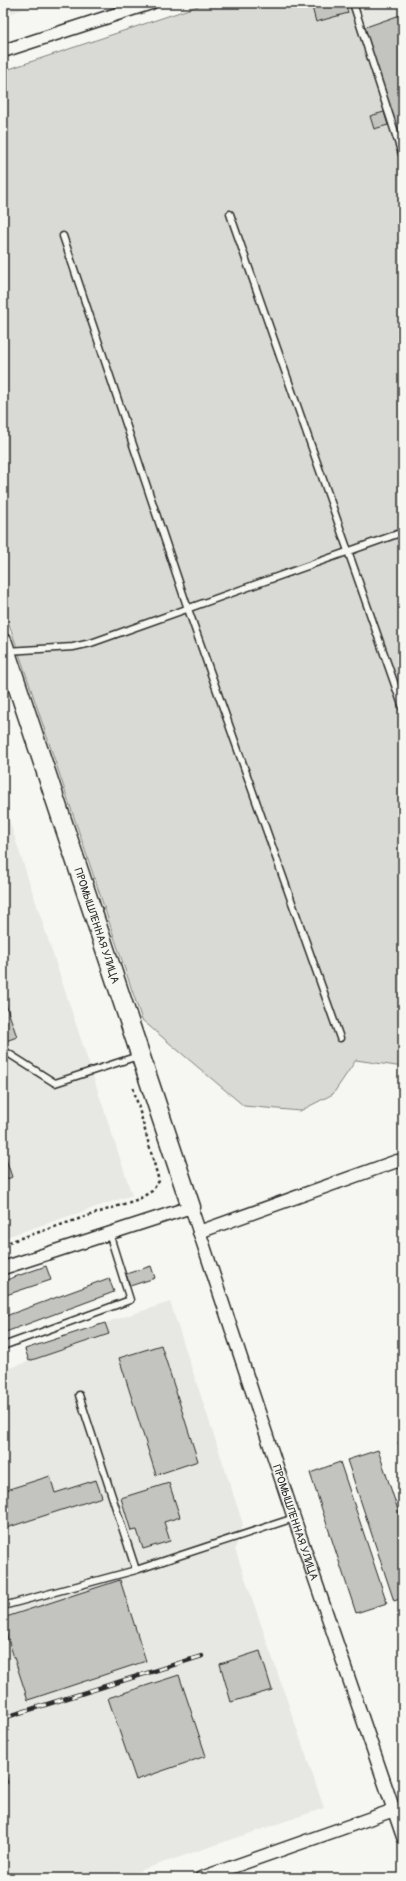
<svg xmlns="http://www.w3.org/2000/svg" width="406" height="1881" viewBox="0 0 406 1881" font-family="Pangolin,sans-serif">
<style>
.built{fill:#e7e7e3}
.green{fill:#d9d9d5;stroke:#828280}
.building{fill:#c3c3c0;stroke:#2b2b2b}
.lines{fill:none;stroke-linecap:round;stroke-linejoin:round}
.lane-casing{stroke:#2b2b2b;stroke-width:9}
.street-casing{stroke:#2b2b2b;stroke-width:15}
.secondary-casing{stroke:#2b2b2b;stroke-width:21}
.path{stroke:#2b2b2b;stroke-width:2.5;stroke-dasharray:3 3;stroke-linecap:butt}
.lane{stroke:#f6f6f2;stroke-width:6}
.street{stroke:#f6f6f2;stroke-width:12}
.secondary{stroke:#f6f6f2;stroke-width:18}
.rail-casing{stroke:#2b2b2b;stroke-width:4.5}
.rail{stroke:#f6f6f2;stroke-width:3;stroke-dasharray:9;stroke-linecap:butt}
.labels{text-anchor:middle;stroke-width:3;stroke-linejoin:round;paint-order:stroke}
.street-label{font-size:11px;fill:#2b2b2b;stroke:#f6f6f2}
</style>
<rect width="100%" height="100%" fill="#f6f6f2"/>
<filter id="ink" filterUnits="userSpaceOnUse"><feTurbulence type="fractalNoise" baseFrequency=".025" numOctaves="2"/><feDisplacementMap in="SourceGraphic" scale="8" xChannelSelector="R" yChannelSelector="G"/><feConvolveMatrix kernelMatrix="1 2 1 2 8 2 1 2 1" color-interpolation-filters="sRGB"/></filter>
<g filter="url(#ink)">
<path class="built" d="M3,3H41L12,13L7,8L3,9Z
M355,3H403V148Z
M3,802L132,1195L3,1238Z
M170,1302L243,1524L235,1549L324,1808L118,1878H3V1370L109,1335L105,1323Z"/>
<path class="green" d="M207,3H355L403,148V1067L356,1060L333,1094L300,1111L244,1106L142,1020L3,606V71Z"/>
<path class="building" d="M311,3H345L348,13L316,22Z
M403,14V148L363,28Z
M384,112L388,125L374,129L370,116Z
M3,996L17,1037L3,1042Z
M3,1150L12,1177L3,1181Z
M46,1266L51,1280L3,1296V1281Z
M151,1266L155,1278L130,1286L126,1274Z
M109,1278L114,1292L3,1333V1317Z
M105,1323L109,1334L29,1361L25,1349Z
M161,1345L198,1461L156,1475L119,1358Z
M403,1440V1458L398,1442Z
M378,1450L403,1525V1598L394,1601L347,1460Z
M340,1462L387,1603L356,1613L310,1473Z
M50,1476L55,1493L96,1480L102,1497L3,1529V1491Z
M169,1483L180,1517L164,1522L170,1541L143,1549L137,1530L131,1531L121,1498Z
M120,1580L146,1661L28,1700L3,1624V1618Z
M260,1651L272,1690L231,1702L220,1664Z
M179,1675L206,1756L136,1780L108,1698Z
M3,1766L8,1783L3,1785Z"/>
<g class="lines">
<defs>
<path id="lane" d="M353,3L402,154
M230,214L403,708
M63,236L188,609L340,1038
M7,651L73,647L91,643L403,532
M3,1050L55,1083L138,1056
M3,1346L130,1300L109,1233
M79,1395L136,1570
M3,1606L136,1570L294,1518"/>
<g id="street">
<path d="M3,51L151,3"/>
<path d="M199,1232L397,1161L403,1162"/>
<path id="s1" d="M3,1268L191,1207L294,1518L403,1837"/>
<path d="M201,1878L394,1810"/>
</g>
<g id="secondary">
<path id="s2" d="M3,643L191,1207"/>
</g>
</defs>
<use href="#lane" class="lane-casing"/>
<use href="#street" class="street-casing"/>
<use href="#secondary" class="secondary-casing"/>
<path class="path" d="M3,1244L139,1199L152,1191L159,1181L133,1087"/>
<use href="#lane" class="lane"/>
<use href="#street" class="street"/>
<use href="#secondary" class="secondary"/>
<defs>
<path id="rail" d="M3,1718L202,1656"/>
</defs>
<use href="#rail" class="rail-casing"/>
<use href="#rail" class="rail"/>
</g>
</g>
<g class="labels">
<g class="street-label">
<text dy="4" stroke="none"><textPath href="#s2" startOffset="298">ПРОМЫШЛЕННАЯ УЛИЦА</textPath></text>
<text dy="4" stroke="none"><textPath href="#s1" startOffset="530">ПРОМЫШЛЕННАЯ УЛИЦА</textPath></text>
</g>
</g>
<rect width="406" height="1881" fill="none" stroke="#f6f6f2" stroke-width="16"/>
<rect x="8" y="8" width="390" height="1865" fill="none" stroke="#2b2b2b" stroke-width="1.5" filter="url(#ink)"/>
</svg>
